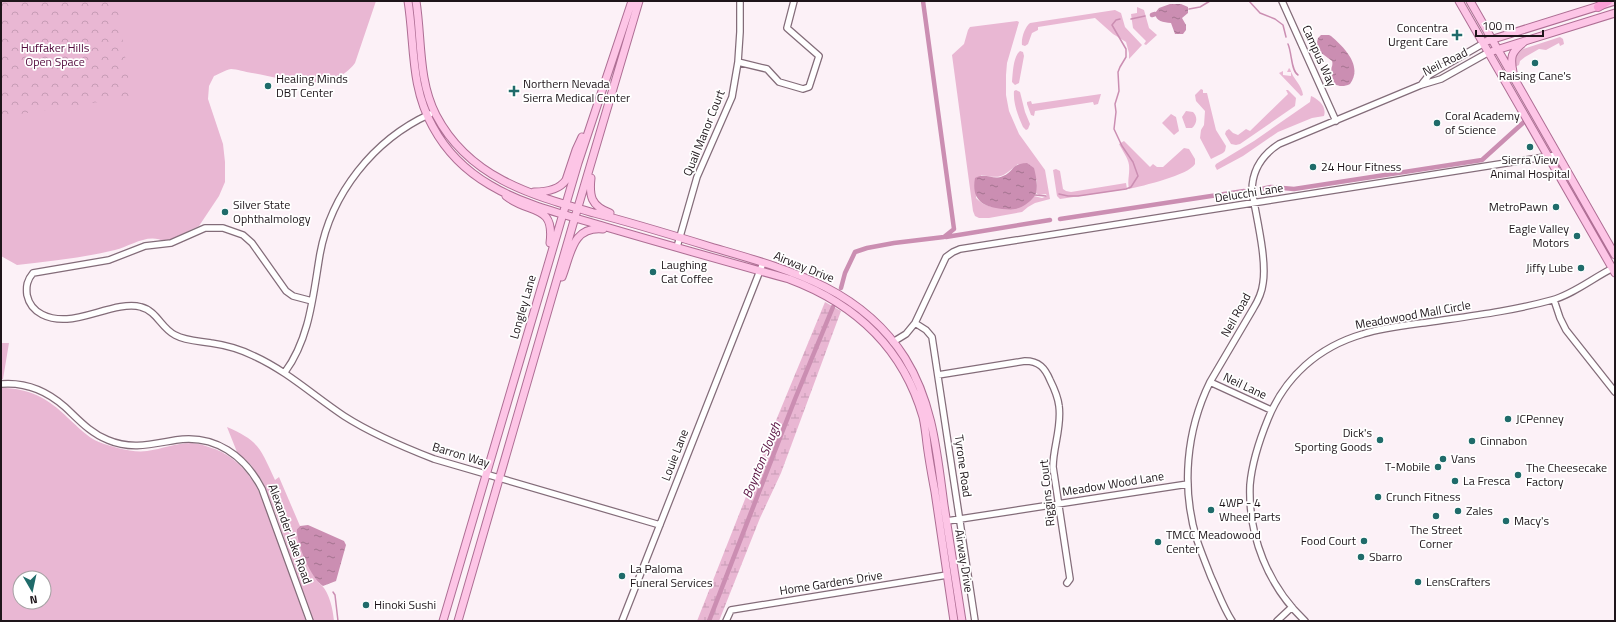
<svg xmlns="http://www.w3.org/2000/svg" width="1616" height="622" viewBox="0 0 1616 622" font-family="'Titillium Web',sans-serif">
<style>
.green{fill:#e9b7d3;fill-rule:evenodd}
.wetland{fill:url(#wetland-marsh)}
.park{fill:url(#park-crowns)}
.water{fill:url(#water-ripples)}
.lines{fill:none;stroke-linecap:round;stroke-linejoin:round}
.stream{stroke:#cb8eb2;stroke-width:1.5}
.canal{stroke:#cb8eb2;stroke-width:4.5}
.minor-casing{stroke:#836c79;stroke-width:8}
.major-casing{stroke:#ae6e94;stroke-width:9}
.highway-casing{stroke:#ae6e94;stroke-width:10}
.minor{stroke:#fff;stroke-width:5.5}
.major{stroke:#fdc5e6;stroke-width:7}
.highway{stroke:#fb9ed6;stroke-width:8}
.poi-dot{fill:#1f6b6a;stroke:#fff;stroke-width:1.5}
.labels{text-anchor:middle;stroke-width:3.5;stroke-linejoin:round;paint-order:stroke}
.poi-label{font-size:12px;fill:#1e151a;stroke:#fff;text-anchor:start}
.park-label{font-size:12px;fill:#530a3d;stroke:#fff}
.street-label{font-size:12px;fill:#1e151a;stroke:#fff}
.water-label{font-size:13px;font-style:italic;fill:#5a1243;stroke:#fff}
</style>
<defs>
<pattern id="wetland-marsh" width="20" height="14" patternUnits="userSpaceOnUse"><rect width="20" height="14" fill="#e9b7d3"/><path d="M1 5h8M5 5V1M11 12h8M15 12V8" fill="none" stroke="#c79cb5"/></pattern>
<pattern id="park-crowns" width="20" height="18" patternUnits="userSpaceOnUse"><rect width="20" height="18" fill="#e9b7d3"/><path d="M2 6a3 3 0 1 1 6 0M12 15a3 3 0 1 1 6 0" fill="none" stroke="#c79cb5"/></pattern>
<pattern id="water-ripples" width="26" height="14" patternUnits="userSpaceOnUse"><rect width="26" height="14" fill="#cb8eb2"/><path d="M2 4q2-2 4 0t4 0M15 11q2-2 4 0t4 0" fill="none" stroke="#a47390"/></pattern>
</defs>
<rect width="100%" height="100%" fill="#fcf1f7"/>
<path class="green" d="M1,1H376L355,63C331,95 285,79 252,73C245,72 237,69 231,69C225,70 219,74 214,76L209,86L208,99L223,144L225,162V182L219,196L199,226L165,242C149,232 131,246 115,250C83,258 49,261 17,265L1,256Z
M1137,7L1144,10L1149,28L1157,35L1146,45L1144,44L1146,41L1133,28L1131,14L1137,13Z
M1115,10L1121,13L1125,27L1142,45L1129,59V53L1126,42L1113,34L1095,18L1038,27V30L1032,33L1028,44L1025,46L1022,45C1021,38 1025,27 1030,23Z
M1017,21L1019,22L1007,63L1006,75V95L1009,111L1019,134L1045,170L1050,199L1035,203L1028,207L1022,212L989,218H979L975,216L973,211L952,55L964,44L968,30L970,27ZM1018,164L1037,180L1036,193L1039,195L1046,194L1047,196L1042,198L1034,196L1032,199C1013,204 992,215 976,198L981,175C1002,179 1002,177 1018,164Z
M1560,37L1563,39L1564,44L1560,46L1559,43L1546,50L1539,49L1525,57L1520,61L1519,65L1515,67C1515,59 1516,54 1523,49Z
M1020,51L1023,52L1024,56L1019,83L1015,85L1012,82C1013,72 1013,57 1020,51Z
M1289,68L1290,69C1293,79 1302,85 1303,95L1301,96L1279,73L1283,71V75L1291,76V72H1287Z
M1201,89L1203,90V93H1207L1216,130L1226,146L1225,151L1223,153L1211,159L1200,138L1201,130L1204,125L1205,111L1196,101L1195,95Z
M1016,90L1020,92L1025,112L1030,124L1028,129L1026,130L1023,127C1018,116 1013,103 1014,91Z
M1286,90H1288L1296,98L1295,106L1240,144L1236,145L1231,144L1225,134L1226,131L1229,129L1233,133L1238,135L1246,129L1250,131L1288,94Z
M1101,94L1098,104L1094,105L1093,102L1035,111L1034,116L1031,115L1027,104V102L1031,101L1032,104Z
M1311,96C1318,99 1327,106 1324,116L1312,118L1278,132L1243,156L1217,170L1215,166L1216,164L1254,141L1310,102Z
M1186,111L1193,112C1198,117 1197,124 1192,128H1186L1182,117Z
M1171,114L1176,117L1179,131L1174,135L1162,123Z
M1124,141L1150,167L1153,164L1157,167H1163L1184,148L1189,149L1195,159V164C1189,175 1142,186 1129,189C1127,181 1130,174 1129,165C1128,158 1122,150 1119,144Z
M1056,169L1060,171L1063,189L1066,191L1071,192L1126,183L1127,189L1060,199L1057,196L1053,170Z
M1,343H9L3,379H1Z
M1,388C29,388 48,398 68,418C78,427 87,437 99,442C112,447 132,453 147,451C162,449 176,443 191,443C199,443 208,447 215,449C256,465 268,511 281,549C289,573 298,597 306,621H1ZM20,578H44V602H20Z
M227,427C260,441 261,450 275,480L279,477L300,526L297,529L319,583C329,590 333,609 334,621H313L275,512L262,481L251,465L237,452Z"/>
<path class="wetland" d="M825,302L841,311L781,473L760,518L719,621H697L777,418Z"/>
<path class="park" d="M1,1H117L131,97L1,117Z"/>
<path class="water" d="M1170,4H1181L1188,7V13L1182,18L1186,25V30L1183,34H1175L1171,23C1163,22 1156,22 1155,13L1159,8Z
M1321,35H1329L1331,36C1345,48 1363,66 1350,84C1342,88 1334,86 1329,79C1328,72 1334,67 1332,61L1320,52L1316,47L1318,38Z
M1027,163L1034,168C1036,176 1038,185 1036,193C1034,200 1022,208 1015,209C1011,210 1006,209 1002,209C983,207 971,200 975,178C986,172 993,181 1003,176C1015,171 1010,164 1027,163Z
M308,525L344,541L346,545L336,581L323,586C311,578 296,543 297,529L300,526Z"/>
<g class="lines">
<path class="stream" d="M1249,1L1260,13L1275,19L1283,25L1286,37
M1189,9L1200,7L1210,1
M1131,19L1145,16
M1288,44C1292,53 1291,71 1298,75
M1059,194L1068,196H1078L1126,189L1131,187L1138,176L1133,162L1122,146L1114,129L1116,112L1115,104L1119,91L1118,72L1120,67L1126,57V49L1112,25L1116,20L1120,19
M1035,195L1046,196
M333,592L335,595L338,621"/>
<path class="canal" d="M1152,15L1155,14
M1261,189L1271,187L1294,189L1482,160L1524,122
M1060,219L1244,191
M946,237L1050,220
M841,288L845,273L855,252L867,248L894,243L944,237L954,229L923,1
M709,621L795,399L833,307"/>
<defs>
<path id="minor" d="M1282,1L1336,121
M738,62L767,69L779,82L803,89L809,87L819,56L787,28L794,1
M1421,85L1429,75L1484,43
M677,247L697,177L732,97L738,62L740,32V1
M1554,300L1560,318L1566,330L1615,392
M312,301L293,296L286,291L252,243L243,235L223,228H205L171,243L145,246L109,260L33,273C27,280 26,286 27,295C31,314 50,320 67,319C89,318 121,301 141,307C157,311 161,328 175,335C186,341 199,341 211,343C225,345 240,349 254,356C287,371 314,396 344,416C372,434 403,447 434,459L660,525
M915,323L926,330L932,337L975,621
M893,342L906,334L915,323L946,257L953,252L960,249L1557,155
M285,372C310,338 313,295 320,254C331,194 373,140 430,114
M938,375L1025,361C1039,361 1045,368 1050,380C1054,388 1058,397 1059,406C1062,427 1053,447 1053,467L1070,579L1067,583
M1210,382L1271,410
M1,384C25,382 47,391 65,407C78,419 90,433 108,440C131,450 152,444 176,440C215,434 245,456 262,489L310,621
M947,521L1188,484
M622,621L763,263
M726,621L731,610L947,575
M1232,621C1223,607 1218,592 1211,577C1206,564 1201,552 1197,540C1181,488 1186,431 1210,382L1253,309C1258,301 1262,292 1263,283C1267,259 1256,216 1252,191C1252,171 1262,155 1279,144L1421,85L1441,79L1489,52
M1277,621L1292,607
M1305,621C1268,586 1248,536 1250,485C1252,462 1259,441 1268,419C1285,377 1318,347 1363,334C1385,327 1408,325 1430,322C1471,316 1512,311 1552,300C1574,294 1594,277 1615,267"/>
<path id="major" d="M408,1C415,45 410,86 433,127C446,151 466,171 490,185C525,206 567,215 606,227C667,245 728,262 789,279C856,304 903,348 923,417C925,426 926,435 927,444C929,460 932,476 935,492C941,535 948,578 954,621
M416,1C422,40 418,80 436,115C469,178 531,195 594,213C633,223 672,235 711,247C786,269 860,287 905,358C933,403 937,453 944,505C950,544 956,582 962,621
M1459,1L1615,273
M1470,1L1615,255
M1487,41L1615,1
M1493,51L1615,13
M1513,72C1510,57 1511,52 1524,42
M591,178C589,196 591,206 610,213
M534,192C547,192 559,190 566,180L576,150L582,137
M506,196C530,215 555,203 550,243
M562,277C571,254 572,226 603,229
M443,621L578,163L632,1
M458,621L573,224L639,1"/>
<path id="highway" d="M1598,7L1608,1"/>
</defs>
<use href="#minor" class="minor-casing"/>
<use href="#major" class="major-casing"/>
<use href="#highway" class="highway-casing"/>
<use href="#minor" class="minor"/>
<use href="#major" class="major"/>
<use href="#highway" class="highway"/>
</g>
<g class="poi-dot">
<path d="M1455 29h4v4h4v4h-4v4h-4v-4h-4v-4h4z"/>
<circle cx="1535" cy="63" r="4"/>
<circle cx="268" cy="86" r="4"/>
<path d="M512 85h4v4h4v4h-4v4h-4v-4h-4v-4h4z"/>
<circle cx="1437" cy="123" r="4"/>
<circle cx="1530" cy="147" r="4"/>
<circle cx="1313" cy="167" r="4"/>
<circle cx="1556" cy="207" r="4"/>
<circle cx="225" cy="212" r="4"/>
<circle cx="1577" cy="236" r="4"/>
<circle cx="1581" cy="268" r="4"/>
<circle cx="653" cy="272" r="4"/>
<circle cx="1508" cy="419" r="4"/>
<circle cx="1380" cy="440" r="4"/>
<circle cx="1472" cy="441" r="4"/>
<circle cx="1443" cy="459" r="4"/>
<circle cx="1438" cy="467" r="4"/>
<circle cx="1518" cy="475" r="4"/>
<circle cx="1455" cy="481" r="4"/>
<circle cx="1378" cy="497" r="4"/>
<circle cx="1211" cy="510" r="4"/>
<circle cx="1458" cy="511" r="4"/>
<circle cx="1436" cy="516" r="4"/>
<circle cx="1506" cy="521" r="4"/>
<circle cx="1364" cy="541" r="4"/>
<circle cx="1158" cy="542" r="4"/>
<circle cx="1361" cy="557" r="4"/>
<circle cx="622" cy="576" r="4"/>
<circle cx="1418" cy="582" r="4"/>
<circle cx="366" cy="605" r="4"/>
</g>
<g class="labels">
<g class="poi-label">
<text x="1448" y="32" text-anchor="end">Concentra<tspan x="1448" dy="14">Urgent Care</tspan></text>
<text x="1535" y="80" text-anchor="middle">Raising Cane's</text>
<text x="276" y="83">Healing Minds<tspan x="276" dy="14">DBT Center</tspan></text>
<text x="523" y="88">Northern Nevada<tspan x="523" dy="14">Sierra Medical Center</tspan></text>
<text x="1445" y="120">Coral Academy<tspan x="1445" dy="14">of Science</tspan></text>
<text x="1530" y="164" text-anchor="middle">Sierra View<tspan x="1530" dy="14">Animal Hospital</tspan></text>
<text x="1321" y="171">24 Hour Fitness</text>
<text x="233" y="209">Silver State<tspan x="233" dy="14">Ophthalmology</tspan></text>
<text x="1548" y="211" text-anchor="end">MetroPawn</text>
<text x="1569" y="233" text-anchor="end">Eagle Valley<tspan x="1569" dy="14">Motors</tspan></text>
<text x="661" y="269">Laughing<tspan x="661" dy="14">Cat Coffee</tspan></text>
<text x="1573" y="272" text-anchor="end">Jiffy Lube</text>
<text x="1516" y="423">JCPenney</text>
<text x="1372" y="437" text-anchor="end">Dick's<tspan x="1372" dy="14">Sporting Goods</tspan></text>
<text x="1480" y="445">Cinnabon</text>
<text x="1451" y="463">Vans</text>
<text x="1430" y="471" text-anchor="end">T-Mobile</text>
<text x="1526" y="472">The Cheesecake<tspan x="1526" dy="14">Factory</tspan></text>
<text x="1463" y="485">La Fresca</text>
<text x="1386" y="501">Crunch Fitness</text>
<text x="1219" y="507">4WP - 4<tspan x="1219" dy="14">Wheel Parts</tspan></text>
<text x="1466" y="515">Zales</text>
<text x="1514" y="525">Macy's</text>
<text x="1436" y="534" text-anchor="middle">The Street<tspan x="1436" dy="14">Corner</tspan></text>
<text x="1166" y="539">TMCC Meadowood<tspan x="1166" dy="14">Center</tspan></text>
<text x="1356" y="545" text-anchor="end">Food Court</text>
<text x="1369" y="561">Sbarro</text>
<text x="630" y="573">La Paloma<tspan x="630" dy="14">Funeral Services</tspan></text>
<text x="1426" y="586">LensCrafters</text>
<text x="374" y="609">Hinoki Sushi</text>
</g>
<g class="park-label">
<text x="55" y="52">Huffaker Hills<tspan x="55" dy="14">Open Space</tspan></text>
</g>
<g class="street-label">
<text transform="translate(1319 56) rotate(66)" y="4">Campus Way</text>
<text transform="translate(1445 62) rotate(-26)" y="4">Neil Road</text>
<text transform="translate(704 133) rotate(-68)" y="4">Quail Manor Court</text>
<text transform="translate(1249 193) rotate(-9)" y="4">Delucchi Lane</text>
<text transform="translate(804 267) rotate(22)" y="4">Airway Drive</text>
<text transform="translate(523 307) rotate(-74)" y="4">Longley Lane</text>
<text transform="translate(1236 315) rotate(-61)" y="4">Neil Road</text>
<text transform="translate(1413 315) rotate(-10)" y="4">Meadowood Mall Circle</text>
<text transform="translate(1245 386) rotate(25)" y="4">Neil Lane</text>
<text transform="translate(461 455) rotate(17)" y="4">Barron Way</text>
<text transform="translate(675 455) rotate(-69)" y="4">Louie Lane</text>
<text transform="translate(963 466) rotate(82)" y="4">Tyrone Road</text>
<text transform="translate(1113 484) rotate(-9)" y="4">Meadow Wood Lane</text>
<text transform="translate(1047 493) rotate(-96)" y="4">Riggins Court</text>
<text transform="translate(290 534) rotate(70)" y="4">Alexander Lake Road</text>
<text transform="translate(964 561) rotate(81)" y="4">Airway Drive</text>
<text transform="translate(831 583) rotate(-9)" y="4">Home Gardens Drive</text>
</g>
<g class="water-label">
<text transform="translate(761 460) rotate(-68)" y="5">Boynton Slough</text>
</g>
</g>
<rect width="1616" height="622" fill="none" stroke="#1e151a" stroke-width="4"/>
<g transform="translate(32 590) rotate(171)"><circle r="19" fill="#ffffff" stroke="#a5a1a3"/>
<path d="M0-3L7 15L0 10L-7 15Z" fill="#1f6b6a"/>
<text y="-6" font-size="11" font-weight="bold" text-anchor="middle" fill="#1e151a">N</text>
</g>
<path d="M1476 30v6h67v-6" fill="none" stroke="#1e151a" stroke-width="2"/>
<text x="1482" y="30" font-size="12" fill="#1e151a" stroke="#ffffff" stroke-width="3" paint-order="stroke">100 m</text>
</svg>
